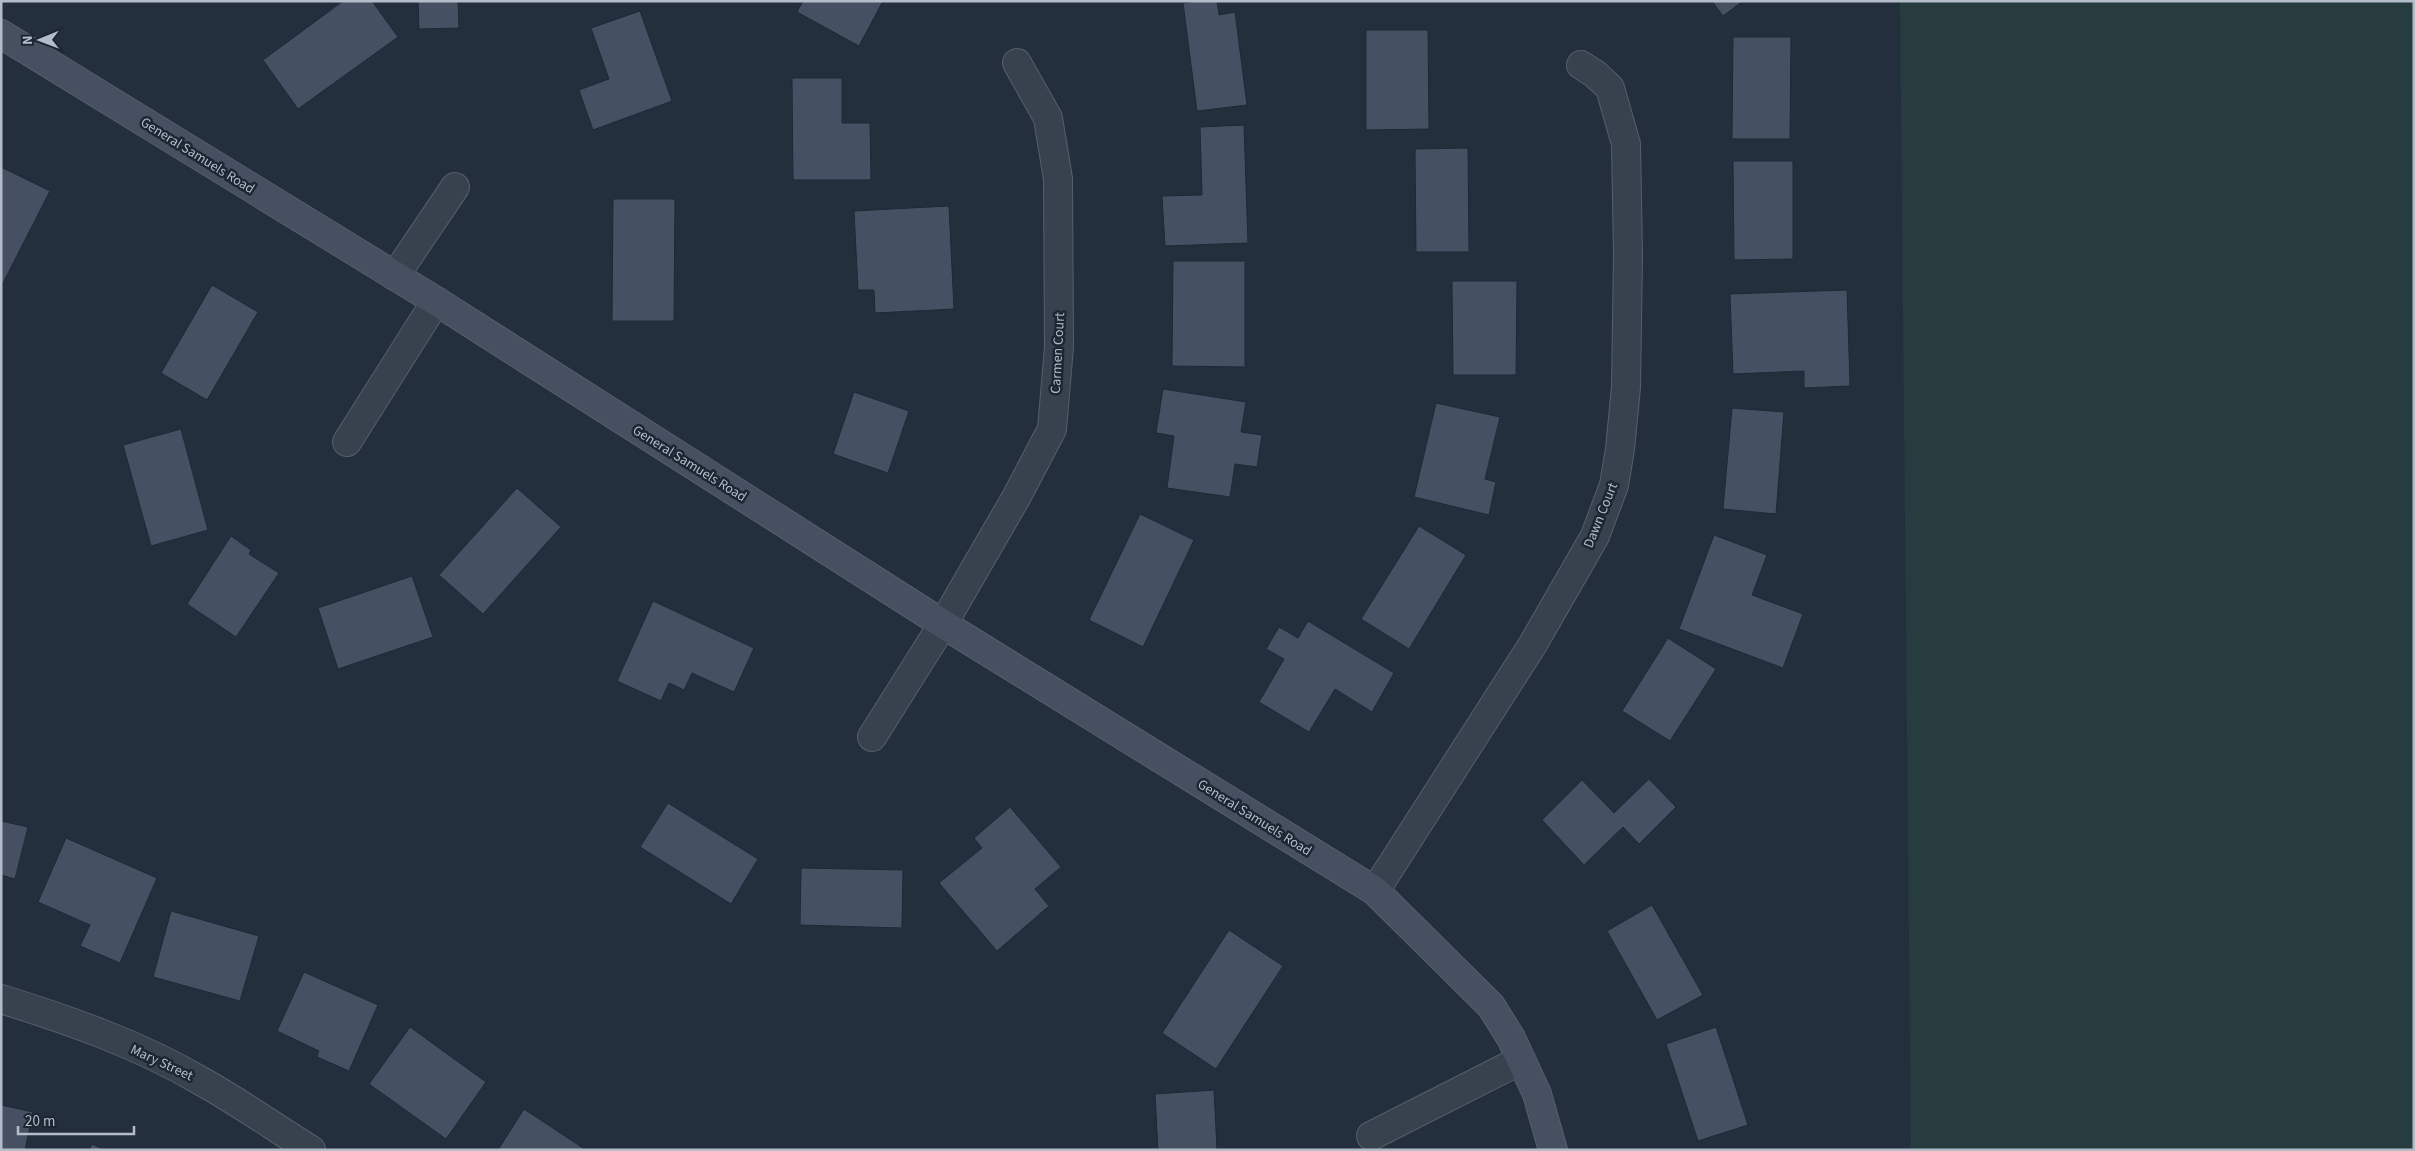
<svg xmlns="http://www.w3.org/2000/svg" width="2415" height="1151" viewBox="0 0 2415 1151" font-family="'Source Sans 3',sans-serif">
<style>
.green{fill:#263c3f}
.building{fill:#455162;stroke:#1f2835}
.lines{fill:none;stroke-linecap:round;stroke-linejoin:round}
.street-casing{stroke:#565f6c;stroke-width:30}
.secondary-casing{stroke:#565f6c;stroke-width:30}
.street{stroke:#38414e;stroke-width:28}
.secondary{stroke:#465061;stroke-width:28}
.labels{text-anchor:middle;stroke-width:5;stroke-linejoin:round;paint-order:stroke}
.street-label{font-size:14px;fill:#b4bcc9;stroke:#1d2633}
</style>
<rect width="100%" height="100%" fill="#242f3e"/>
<path class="green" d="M1900,1H2414V1150H1911Z"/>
<path class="building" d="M343,1H372L398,37L298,109L263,60Z
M418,1H458L459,28L419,29Z
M803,1H883L859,46L797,12Z
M1197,1H1217L1219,15L1235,12L1247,105L1197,111L1183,3Z
M1712,1H1743L1723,16Z
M640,11L672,101L593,130L579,90L609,79L591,28Z
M1366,30H1428L1429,129L1366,130Z
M1733,37H1791L1790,139H1732Z
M792,78H842V123H870L871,180H793Z
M1244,125L1248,243L1165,246L1162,196L1202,195L1200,127Z
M1468,148L1469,252H1416L1415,149Z
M1733,161H1793V259L1734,260Z
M1,167L50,191L1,287Z
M613,199H675L674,321H612Z
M949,206L954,309L875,313L874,290H858L854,211Z
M1173,261H1245V367L1172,366Z
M1452,281H1517L1516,375H1453Z
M212,285L258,312L207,400L161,373Z
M1847,290L1850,386L1804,388V371L1733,374L1730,294Z
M1163,389L1246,402L1241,432L1262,435L1257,467L1235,464L1230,497L1167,488L1174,436L1156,433Z
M854,392L909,411L888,473L833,454Z
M1436,403L1500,417L1485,479L1496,482L1489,515L1414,497Z
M1732,408L1784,412L1776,514L1723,509Z
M181,429L208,530L151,546L123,445Z
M517,488L561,527L483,614L439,575Z
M1140,514L1194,540L1143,647L1089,620Z
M1419,526L1466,555L1409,649L1361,619Z
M1714,535L1767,555L1752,595L1803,614L1783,668L1679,629Z
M231,536L251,550L249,554L279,573L236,637L187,604Z
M412,576L433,637L338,669L318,608Z
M653,601L754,648L734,692L692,673L684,690L669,683L661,701L617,681Z
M1308,621L1394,673L1372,712L1335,689L1309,732L1259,702L1284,659L1266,649L1279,627L1298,638Z
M1668,638L1716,669L1670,741L1622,711Z
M1649,779L1676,807L1639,844L1623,827L1584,865L1542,820L1582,780L1614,813Z
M668,803L758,859L731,904L640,847Z
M1010,807L1061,867L1035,889L1049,906L997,951L939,883L982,848L974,838Z
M1,821L28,827L15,879L1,875Z
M66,838L157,878L120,963L80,946L90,925L38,902Z
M801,868L903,870L902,928L800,925Z
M1652,905L1703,995L1657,1020L1607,931Z
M171,911L259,936L240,1001L153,977Z
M1229,930L1283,966L1216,1069L1162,1033Z
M304,972L378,1005L349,1071L317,1057L319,1051L277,1031Z
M410,1027L486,1082L446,1139L369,1084Z
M1716,1027L1748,1125L1698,1141L1666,1044Z
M1214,1090L1217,1150H1158L1155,1094Z
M1,1105L33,1112L25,1150H1Z
M524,1109L586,1150H498Z
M92,1144L105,1150H89Z"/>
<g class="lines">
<defs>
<path id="street" d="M395,276L455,187
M347,442L436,301
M872,737L943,624L1017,496L1052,429L1059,347L1058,179L1048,118L1017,63
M1375,891L1533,644L1595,536L1614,485L1620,449L1626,387L1628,255L1626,144L1610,88L1595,74L1581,65
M1,999C69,1020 140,1045 201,1081C239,1102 274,1127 311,1150
M1371,1136L1521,1060"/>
<path id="secondary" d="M1,34L436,301L943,624L1375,891L1491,1006L1511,1038L1537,1094L1553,1150"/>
</defs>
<use href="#street" class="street-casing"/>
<use href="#secondary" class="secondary-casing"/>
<use href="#street" class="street"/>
<use href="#secondary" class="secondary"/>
</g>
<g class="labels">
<g class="street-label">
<text transform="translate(198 155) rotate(32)" y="5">General Samuels Road</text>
<text transform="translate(1057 353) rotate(-87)" y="5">Carmen Court</text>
<text transform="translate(690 463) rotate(32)" y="5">General Samuels Road</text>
<text transform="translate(1600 515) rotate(-68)" y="5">Dawn Court</text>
<text transform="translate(1255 817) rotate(32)" y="5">General Samuels Road</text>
<text transform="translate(162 1062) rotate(25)" y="5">Mary Street</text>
</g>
</g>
<rect width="2415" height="1151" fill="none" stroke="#b4bcc9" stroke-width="5"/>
<g transform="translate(40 40) rotate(269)" stroke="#1d2633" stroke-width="4" paint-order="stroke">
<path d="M0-4L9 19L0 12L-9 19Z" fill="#b4bcc9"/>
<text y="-8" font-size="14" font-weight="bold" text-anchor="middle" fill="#b4bcc9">N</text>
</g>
<path d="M18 1126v8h116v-8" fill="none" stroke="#b4bcc9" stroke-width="2.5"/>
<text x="25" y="1126" font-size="15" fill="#b4bcc9" stroke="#1d2633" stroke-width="4" paint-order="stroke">20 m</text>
</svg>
